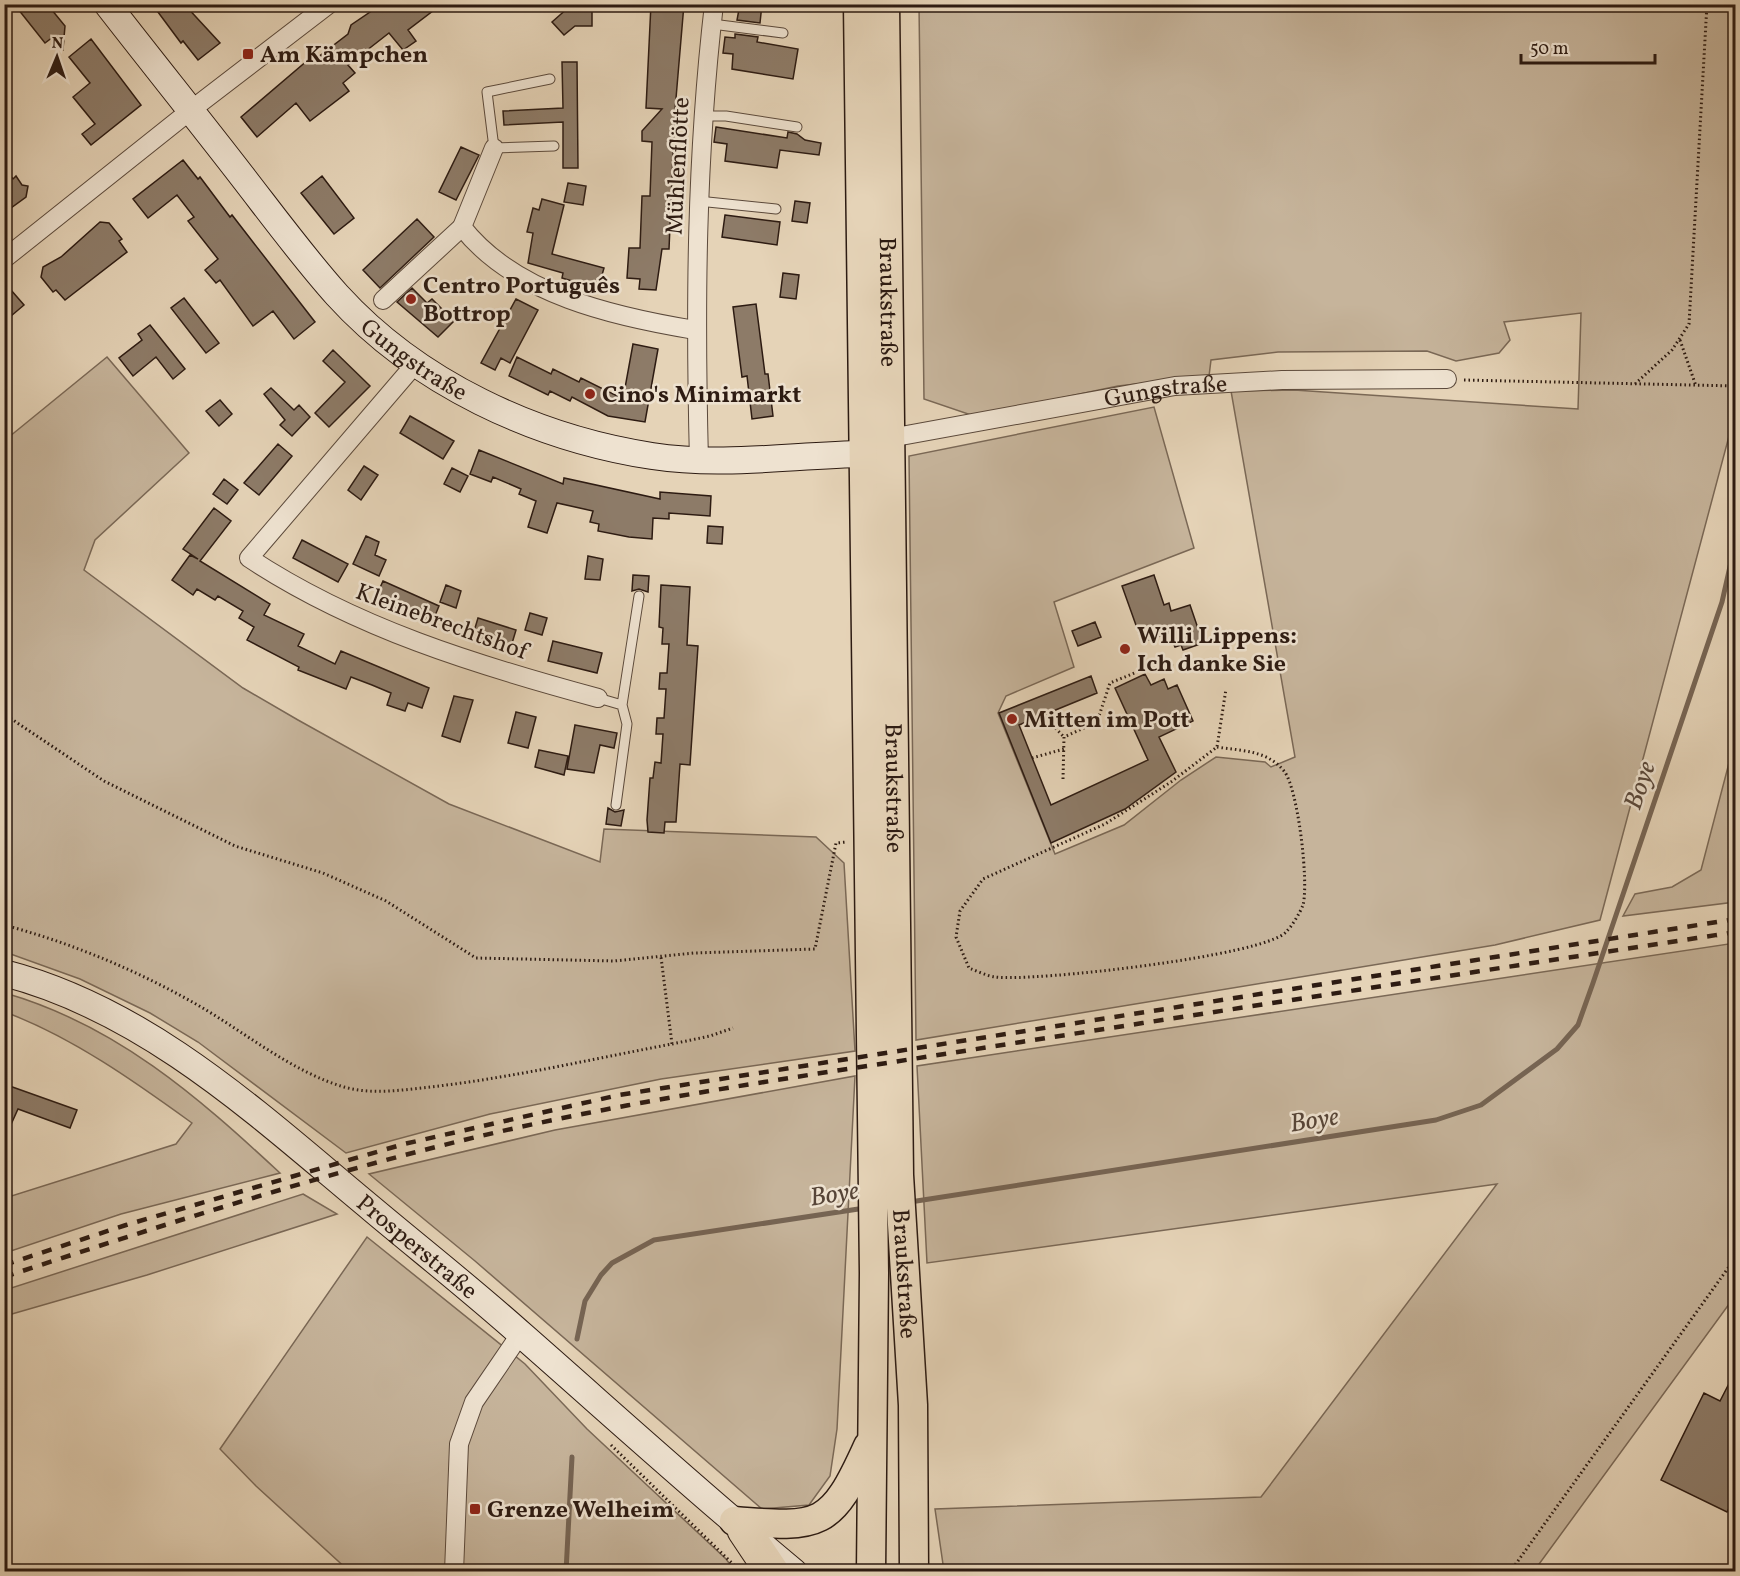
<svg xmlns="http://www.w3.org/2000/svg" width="1740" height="1576" viewBox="0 0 1740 1576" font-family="Vollkorn,serif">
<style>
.green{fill:#c6b49b;stroke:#7a6856;stroke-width:1.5}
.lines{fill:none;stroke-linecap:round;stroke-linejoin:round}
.stream{stroke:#766453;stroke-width:5}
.building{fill:#8d7b68;stroke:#2d1b12;stroke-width:1.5}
.lane-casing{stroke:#5b493b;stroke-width:11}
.street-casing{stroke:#5b493b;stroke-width:20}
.secondary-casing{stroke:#2d1b12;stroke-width:28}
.primary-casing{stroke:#2d1b12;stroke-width:31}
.highway-casing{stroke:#2d1b12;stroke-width:35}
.path{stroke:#2d1b12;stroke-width:3;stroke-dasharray:1.5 3;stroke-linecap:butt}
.lane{stroke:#eee2d0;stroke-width:9}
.street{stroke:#eee2d0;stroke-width:18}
.secondary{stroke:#eee2d0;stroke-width:26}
.primary{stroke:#e5d3b7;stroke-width:28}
.highway{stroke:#e5d3b7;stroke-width:33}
.rail{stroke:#2d1b12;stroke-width:4.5;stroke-dasharray:10 10;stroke-linecap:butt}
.poi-dot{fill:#8f2418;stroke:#eee2d0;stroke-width:2}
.labels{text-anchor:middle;stroke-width:5;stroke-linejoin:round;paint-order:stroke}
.poi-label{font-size:24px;font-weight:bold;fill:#2d1b12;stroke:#eee2d0;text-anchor:start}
.street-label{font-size:24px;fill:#2d1b12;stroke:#eee2d0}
.water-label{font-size:26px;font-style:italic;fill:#574538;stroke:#eee2d0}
</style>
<rect width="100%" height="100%" fill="#e5d3b7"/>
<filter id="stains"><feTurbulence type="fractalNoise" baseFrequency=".00333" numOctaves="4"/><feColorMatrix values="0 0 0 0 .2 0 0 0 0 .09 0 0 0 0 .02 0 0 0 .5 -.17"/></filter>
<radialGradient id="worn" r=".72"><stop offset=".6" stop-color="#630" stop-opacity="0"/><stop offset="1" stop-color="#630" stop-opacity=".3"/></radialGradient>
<path class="green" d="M919,5H1735L1732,425L1600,920L1495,945L916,1040L909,456L1154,407L1194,548L1054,602L1074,667L1006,696L998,713L1055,854L1124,825L1181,780L1216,757L1265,762L1271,767L1295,757L1231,391L1294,390L1578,409L1581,313L1504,322L1510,340L1499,353L1456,361L1427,351L1278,352L1211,360L1209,376L1118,386L974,416L924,399Z
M107,357L189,453L95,540L84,570L243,688L298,720L449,804L600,862L604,829L816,837L844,863L855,1051L661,1079L490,1114L346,1153L198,1042L150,1013L80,979L5,952L4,441Z
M1735,740V902L1623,916L1635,894L1672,887L1701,870Z
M1735,943V1296L1534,1571H944L935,1509L1261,1497L1497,1184L927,1263L917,1066Z
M5,993C116,1025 197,1096 280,1173L121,1214L5,1253V1198L176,1144L192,1123C134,1081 72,1037 5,1012Z
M855,1076L837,1429L830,1476L809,1505L762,1509L475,1261L369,1174L555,1130Z
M303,1194L337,1214L147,1275L5,1316V1290Z
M367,1237L525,1364L587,1429L726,1559L735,1571H349L256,1486L220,1449Z"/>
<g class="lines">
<path class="stream" d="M910,1202L1436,1120L1481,1105L1557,1049L1578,1025L1593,983L1722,602L1736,540
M577,1339L585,1301L601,1275L612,1263L654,1240L865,1208
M566,1572L572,1457"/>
</g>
<path class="building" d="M14,4H47L65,26L63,49L53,37L45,43Z
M152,4H184L220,43L198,60L183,41L181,43Z
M382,4H442L408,30L416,41L403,50L389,33L348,65L355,73L343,83L349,91L310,121L296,103L257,137L241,117L315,54L318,57L348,34L351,25Z
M651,4H684L675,110L669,249H662L656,290L639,289L640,279L627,278L629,248H640L642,196H650L652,142L642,141V131L662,109L646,108Z
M740,4H762L760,23L737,20Z
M569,7L573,11H592V26H575L564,35L552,22Z
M735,34L758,37L757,42L798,49L793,79L732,69L733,54L723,53L725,37L735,38Z
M91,39L141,105L91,145L82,134L95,124L73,97L90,83L69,57Z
M562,62H577L578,168H563V122L504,125L503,111L563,108Z
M716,127L787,138L788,132L797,134L805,140L821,143L819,155L780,150L777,168L725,161L727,144L714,142Z
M461,147L479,155L456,200L439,192Z
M183,160L198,179L200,177L230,217L232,215L315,322L294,339L273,311L253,326L220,280L216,283L205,270L218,259L188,221L194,217L177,195L148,218L133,199Z
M4,168L13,179L16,176L22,185L28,186L26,197L4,213Z
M322,176L354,218L334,234L301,193Z
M568,183L586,186L583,205L564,202Z
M542,199L564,205L552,254L604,268L598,289L562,278L563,273L528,263L533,233L527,232L533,208L539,210Z
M795,201L810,203L807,223L792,221Z
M725,215L780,222L777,245L722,237Z
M417,219L434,237L380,288L363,270Z
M100,222L109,223L122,239L119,241L127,252L65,300L56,290L53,292L41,277L43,267L61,257Z
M783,273L799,275L796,299L780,297Z
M4,282L24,305L4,322Z
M412,288L427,303L432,299L454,321L438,337L397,302Z
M184,298L219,343L206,353L171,308Z
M516,299L538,310L510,363L501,358L495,370L481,363Z
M756,304L765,374H768L773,416L752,419L747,376L742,377L733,307Z
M150,325L185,369L173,379L156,357L133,376L119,358L142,340L138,334Z
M633,344L658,349L645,422L608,416L572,397L570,401L550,391L548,395L509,376L517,357L551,374L553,369L579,382L581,378L623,399Z
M333,350L370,386L329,427L315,413L345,382L323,361Z
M271,388L294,410L299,405L310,417L292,436L280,425L285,420L264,394Z
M220,400L232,414L219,426L206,411Z
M410,416L454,441L443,459L400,433Z
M278,444L292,456L259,495L244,483Z
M479,450L563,484L564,478L660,499V492L711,496L710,516L669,513V519L653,518L652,539L629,537L598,531L599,524L590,522L593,511L557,503L547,533L528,527L536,501L519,494L521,489L493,477L491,482L470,474Z
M364,466L378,475L361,500L348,490Z
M452,468L468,476L460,492L444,484Z
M224,479L238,490L227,504L213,494Z
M214,508L231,521L200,561L270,604L264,615L304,634L298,646L335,664L341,651L429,688L422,708L408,703L405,711L387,705L391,693L372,685L351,677L346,689L298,670L299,667L247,640L254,627L239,618L243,611L218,596L215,600L197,589L193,595L172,580L190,555L198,559L183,549Z
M708,526L723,527L722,544L707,543Z
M366,536L379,542L375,555L386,560L379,576L353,564Z
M302,540L348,564L338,582L293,558Z
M588,556L603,559L600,580L585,579Z
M633,575L649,576L648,592L639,589L632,591Z
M1154,575L1164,605L1169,603L1171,611L1190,605L1203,643L1183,650L1181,645L1175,647L1169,633L1142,642L1122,586Z
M383,581L439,606L432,623L375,599Z
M446,585L461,591L456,608L440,602Z
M661,585L690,587L687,645L698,646L690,765L680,764L676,822H665L664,833L648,832L647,820L650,778H653L655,762L661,763L663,734H656L657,718H664L666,689H659L660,673H667L669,644H662L663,628L659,627Z
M530,613L547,618L542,635L525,630Z
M478,618L516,630L510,650L472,638Z
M1095,622L1101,637L1078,646L1072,631Z
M553,641L602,653L597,673L548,661Z
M1145,674L1151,685L1164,679L1168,689L1177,685L1193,721L1159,737L1176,772L1125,809L1051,843L999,713L1091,676L1097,693L1019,725L1051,805L1148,760L1115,688Z
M454,696L473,700L460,742L442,736Z
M516,712L536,717L528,748L508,743Z
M575,725L617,733L614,748L600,745L594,773L567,769Z
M539,750L568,756L564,775L535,767Z
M608,808L615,812L624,810L621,826L606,824Z
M4,1084L77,1110L70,1128L18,1109L4,1140Z
M1736,1370V1494L1727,1512L1661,1480L1704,1393L1720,1401Z"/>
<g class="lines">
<defs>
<path id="lane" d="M712,24L783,33
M550,79L487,92L494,148L554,146
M701,116H726L797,127
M698,201L776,209
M598,698L622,705L639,596
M616,805L627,724L622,705"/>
<g id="street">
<path d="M494,148L462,227C515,295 616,317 695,330"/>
<path d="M4,259L191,110L329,4"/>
<path d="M383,300L462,227"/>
<path d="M416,363L249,558C355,628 476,665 598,698"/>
<path id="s1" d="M890,438L1175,386L1282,380L1447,379"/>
<path d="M699,461C695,306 696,159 714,4"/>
<path d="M454,1572L459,1444L474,1402L521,1333"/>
</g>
<g id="secondary">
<path id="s2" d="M107,4C152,62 198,119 242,176C273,216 303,257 337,295C417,383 535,438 652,456C723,467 793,455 865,454"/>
<path id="s3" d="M4,973C148,1010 261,1117 372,1209C422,1251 473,1291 522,1335C612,1414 701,1495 794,1572"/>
</g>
<g id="primary">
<path d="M858,4L874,1273L871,1572"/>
<path id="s4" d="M885,4L899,1175L913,1405L914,1572"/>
<path d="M734,1521C821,1528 831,1528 868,1446"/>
</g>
<path id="highway" d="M744,1530L772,1572"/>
</defs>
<use href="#lane" class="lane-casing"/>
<use href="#street" class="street-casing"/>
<use href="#secondary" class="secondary-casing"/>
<use href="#primary" class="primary-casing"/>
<use href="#highway" class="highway-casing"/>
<path class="path" d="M1680,340L1696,386
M1464,380L1736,386
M1635,384L1672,350L1689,324L1707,4
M4,688L10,718
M1043,715L1064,737
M4,724L10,718L104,781L235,846L323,873L386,901L476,958L614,961L694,953L815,949L836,843L847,842
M1217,747C1242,751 1267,750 1284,771C1298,788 1309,883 1303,905C1300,913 1292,926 1286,932C1264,956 1034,982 995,977C987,976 977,971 969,968L956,937L960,911L983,879L1105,824L1171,782L1217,747L1226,689
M1032,758L1064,749
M1063,779L1064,737L1097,722L1110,683L1154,665L1220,668
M4,925C72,943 141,972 201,1007C247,1034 293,1072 344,1087C372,1095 402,1090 430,1087C511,1078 592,1059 672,1044L661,957
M672,1044L710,1036L733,1028
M611,1445L737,1568
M1510,1572L1736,1257"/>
<use href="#lane" class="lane"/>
<use href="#street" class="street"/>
<use href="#secondary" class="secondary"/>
<use href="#primary" class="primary"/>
<use href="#highway" class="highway"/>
<path class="rail" d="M4,1265L126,1225L404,1144L619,1095L1736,919
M4,1277C156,1227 309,1178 464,1140C637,1098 814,1075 989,1047C1238,1008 1487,970 1736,932"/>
</g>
<g class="poi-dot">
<rect x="242" y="48" width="12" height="12" rx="3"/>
<circle cx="411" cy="299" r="6"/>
<circle cx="590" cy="394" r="6"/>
<circle cx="1125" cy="649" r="6"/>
<circle cx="1012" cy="719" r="6"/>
<rect x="469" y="1503" width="12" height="12" rx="3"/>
</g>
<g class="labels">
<g class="poi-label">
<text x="260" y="62">Am Kämpchen</text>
<text x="423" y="293">Centro Português<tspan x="423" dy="28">Bottrop</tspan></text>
<text x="602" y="402">Cino's Minimarkt</text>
<text x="1137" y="643">Willi Lippens:<tspan x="1137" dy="28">Ich danke Sie</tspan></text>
<text x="1024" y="727">Mitten im Pott</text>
<text x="487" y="1517">Grenze Welheim</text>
</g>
<g class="street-label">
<text transform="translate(677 166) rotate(-87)" y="8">Mühlenflötte</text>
<text dy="8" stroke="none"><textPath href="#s4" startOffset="298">Braukstraße</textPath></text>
<text dy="8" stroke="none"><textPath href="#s2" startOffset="472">Gungstraße</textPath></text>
<text dy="8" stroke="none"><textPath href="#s1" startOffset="280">Gungstraße</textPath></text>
<text transform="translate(442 621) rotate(20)" y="8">Kleinebrechtshof</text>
<text dy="8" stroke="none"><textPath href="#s4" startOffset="784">Braukstraße</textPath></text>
<text dy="8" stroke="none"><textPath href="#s3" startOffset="500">Prosperstraße</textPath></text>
<text dy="8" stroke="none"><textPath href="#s4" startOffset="1270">Braukstraße</textPath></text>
</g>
<g class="water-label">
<text transform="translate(1639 785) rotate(-71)" y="9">Boye</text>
<text transform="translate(1314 1119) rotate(-9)" y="9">Boye</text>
<text transform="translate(834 1193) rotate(-9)" y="9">Boye</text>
</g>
</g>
<rect width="1740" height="1576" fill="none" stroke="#e5d3b7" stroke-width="24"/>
<rect x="6" y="6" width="1728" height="1564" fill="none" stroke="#2d1b12" stroke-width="3"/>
<rect x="12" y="12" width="1716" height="1552" fill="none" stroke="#2d1b12" stroke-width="1.5"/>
<g transform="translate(57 57) rotate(2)" stroke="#eee2d0" stroke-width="4.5" paint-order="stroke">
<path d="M0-4.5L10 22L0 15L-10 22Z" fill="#2d1b12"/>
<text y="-9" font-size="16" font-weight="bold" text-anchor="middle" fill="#2d1b12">N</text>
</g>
<path d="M1521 54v9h134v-9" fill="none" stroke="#2d1b12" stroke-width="3"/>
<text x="1530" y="54" font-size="18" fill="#2d1b12" stroke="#eee2d0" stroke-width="4.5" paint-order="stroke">50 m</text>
<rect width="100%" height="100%" filter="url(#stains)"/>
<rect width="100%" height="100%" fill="url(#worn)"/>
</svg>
